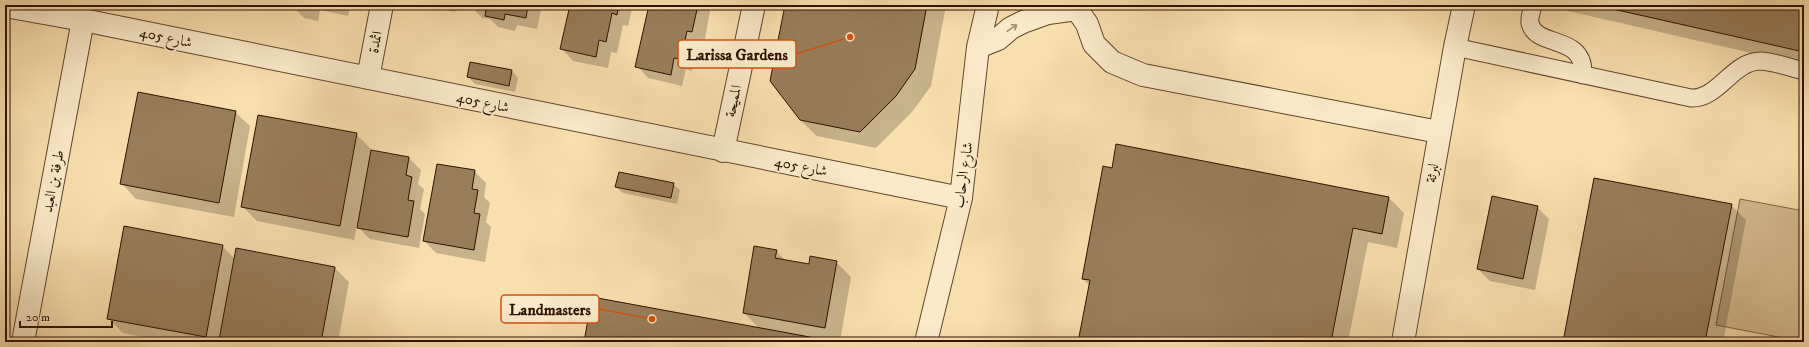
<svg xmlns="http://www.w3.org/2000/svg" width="1809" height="347" viewBox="0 0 1809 347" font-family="'IM FELL DW Pica',Amiri,serif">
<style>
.green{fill:#d5bc90;stroke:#816748}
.shadow{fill:#0003}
.building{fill:#977d5a;stroke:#2d1200}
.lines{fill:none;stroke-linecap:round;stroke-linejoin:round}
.lane-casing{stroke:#60452c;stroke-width:19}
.street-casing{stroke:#60452c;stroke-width:24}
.lane{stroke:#faeaca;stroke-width:17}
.street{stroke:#faeaca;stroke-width:22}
.oneway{stroke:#9e896f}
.labels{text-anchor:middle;stroke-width:3.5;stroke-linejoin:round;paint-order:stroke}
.street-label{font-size:15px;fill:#2d1200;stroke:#faeaca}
.leader{fill:none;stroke:#d5520b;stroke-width:1.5}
.callout-dot{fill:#d5520b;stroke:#faeaca;stroke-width:1.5}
.callout{fill:#faeaca;stroke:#d5520b;stroke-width:1.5}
.callout-label{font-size:16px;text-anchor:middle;font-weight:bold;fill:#2d1200}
</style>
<rect width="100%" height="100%" fill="#f8dfae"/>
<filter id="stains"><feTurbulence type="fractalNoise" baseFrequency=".005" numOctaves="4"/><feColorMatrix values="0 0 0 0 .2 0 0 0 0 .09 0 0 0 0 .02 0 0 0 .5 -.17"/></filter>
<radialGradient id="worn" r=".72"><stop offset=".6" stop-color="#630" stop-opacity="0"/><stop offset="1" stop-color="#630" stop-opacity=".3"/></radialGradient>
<path class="green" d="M1740,199L1804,211V342L1716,325Z"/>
<path class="shadow" d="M254,5H269V9Z
M291,5H351L348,16L320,10L318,21L304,18Z
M424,5H456L455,12Z
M470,5H542L537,29L517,25L515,31L498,27L490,19L482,18Z
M571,5H633L628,26L623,25L617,53L611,52L608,68L573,61L562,49Z
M650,5H704L710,11L704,44L698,43L692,71L686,69L682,86L648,78L637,66Z
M786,5H946L931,86L912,112L876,148L817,136L800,120Z
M1562,5H1804V65L1568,11Z
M512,71L518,78L515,92L475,84L468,77Z
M235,112L250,126L234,217L136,199L122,184Z
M356,134L371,149V151L409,158L421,170L418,184L424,189L420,209L425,214L419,248L370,239L357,226L354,240L257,221L242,206Z
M1112,169L1389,198L1404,213L1397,248L1368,242L1348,342H1079L1090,286L1083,279Z
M474,171L486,183L484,197L490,203L486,222L491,227L485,262L436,253L424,241Z
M673,184L680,190L677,204L623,193L616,187Z
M1731,205L1746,220L1723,342H1564Z
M1537,207L1549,219L1535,290L1490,281L1478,269Z
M222,246L235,259L334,267L349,282L338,342H169L123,333L108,318Z
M776,251L786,261L810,265L836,262L851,277L840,342H585L760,329L744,313Z"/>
<path class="building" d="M469,5H528L526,18L505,14L504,20L485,16L486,9Z
M570,5H619L617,15L612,13L606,42L599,40L596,57L560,49Z
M649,5H698L692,32L687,31L681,59L674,58L671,75L635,67Z
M785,5H927L915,69L896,96L860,132L800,120L770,81Z
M1595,5H1804V52Z
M470,62L512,70L509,86L467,77Z
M138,92L236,111L219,203L120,184Z
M258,115L357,133L340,226L241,207Z
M1116,144L1389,197L1382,234L1353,228L1331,342H1078L1090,280L1082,279L1103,166L1112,168Z
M371,150L409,157L406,175L412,177L408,200L414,201L408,237L357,228Z
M437,164L475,170L472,189L478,190L474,213L480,214L474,250L423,241Z
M619,172L674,183L671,198L615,187Z
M1594,178L1732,204L1705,342H1563Z
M1492,196L1538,206L1523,279L1477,269Z
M124,226L223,245L206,337L107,319Z
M754,246L777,250L775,258L809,264L810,256L837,261L825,328L743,313Z
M236,248L335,267L321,342H230L219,340Z
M592,297L837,342H584Z"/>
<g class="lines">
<defs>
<path id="lane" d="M1533,5C1532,10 1529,18 1530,23C1536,49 1585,33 1583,75
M1455,47L1691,98C1719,99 1732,61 1761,61C1775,62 1791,68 1804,71"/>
<path id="street" d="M1074,5L1087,24L1094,44L1112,62L1143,75L1439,132
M5,6L83,20L961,198
M978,47L998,39L1011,28L1023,22L1048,13L1077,9
M368,78L382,5
M723,151L754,5
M23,342L83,20
M926,342L961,198L978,47L988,5
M1403,342L1455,47L1464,5"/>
</defs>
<use href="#lane" class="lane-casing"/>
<use href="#street" class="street-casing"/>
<use href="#lane" class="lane"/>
<use href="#street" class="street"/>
</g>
<defs><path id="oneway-shaft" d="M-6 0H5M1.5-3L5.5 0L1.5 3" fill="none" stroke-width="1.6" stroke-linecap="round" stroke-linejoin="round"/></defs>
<use class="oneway" href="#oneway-shaft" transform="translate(1012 28) rotate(-34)"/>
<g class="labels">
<g class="street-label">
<text transform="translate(166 37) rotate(12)" y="5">شارع 405</text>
<text transform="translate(375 42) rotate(-79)" y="5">اثمدة</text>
<text transform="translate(733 101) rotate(-78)" y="5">المميحة</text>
<text transform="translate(483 102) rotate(12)" y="5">شارع 405</text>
<text transform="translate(801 166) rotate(11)" y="5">شارع 405</text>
<text transform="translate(1432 173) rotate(-80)" y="5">لبرثة</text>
<text transform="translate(963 175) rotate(-82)" y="5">شارع الرحاب</text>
<text transform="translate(53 181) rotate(-79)" y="5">طرفة بن العبد</text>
</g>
</g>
<path class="leader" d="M850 37L796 54M652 319L599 309"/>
<g class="callout-dot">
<circle cx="850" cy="37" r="4"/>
<circle cx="652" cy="319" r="4"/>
</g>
<g class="callout">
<rect x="678" y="40" width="118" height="28" rx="4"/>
<rect x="501" y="295" width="98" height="28" rx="4"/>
</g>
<g class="callout-label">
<text x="737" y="60">Larissa Gardens</text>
<text x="550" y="315">Landmasters</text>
</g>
<rect width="1809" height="347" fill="none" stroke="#f8dfae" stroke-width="20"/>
<rect x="6" y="6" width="1797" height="335" fill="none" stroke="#2d1200" stroke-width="2"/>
<rect x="10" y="10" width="1789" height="327" fill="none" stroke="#2d1200"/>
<path d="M20 321v6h92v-6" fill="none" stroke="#2d1200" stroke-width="2"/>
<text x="26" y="321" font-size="12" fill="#2d1200" stroke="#faeaca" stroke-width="3" paint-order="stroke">20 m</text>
<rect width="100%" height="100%" filter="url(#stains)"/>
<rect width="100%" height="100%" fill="url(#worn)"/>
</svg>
